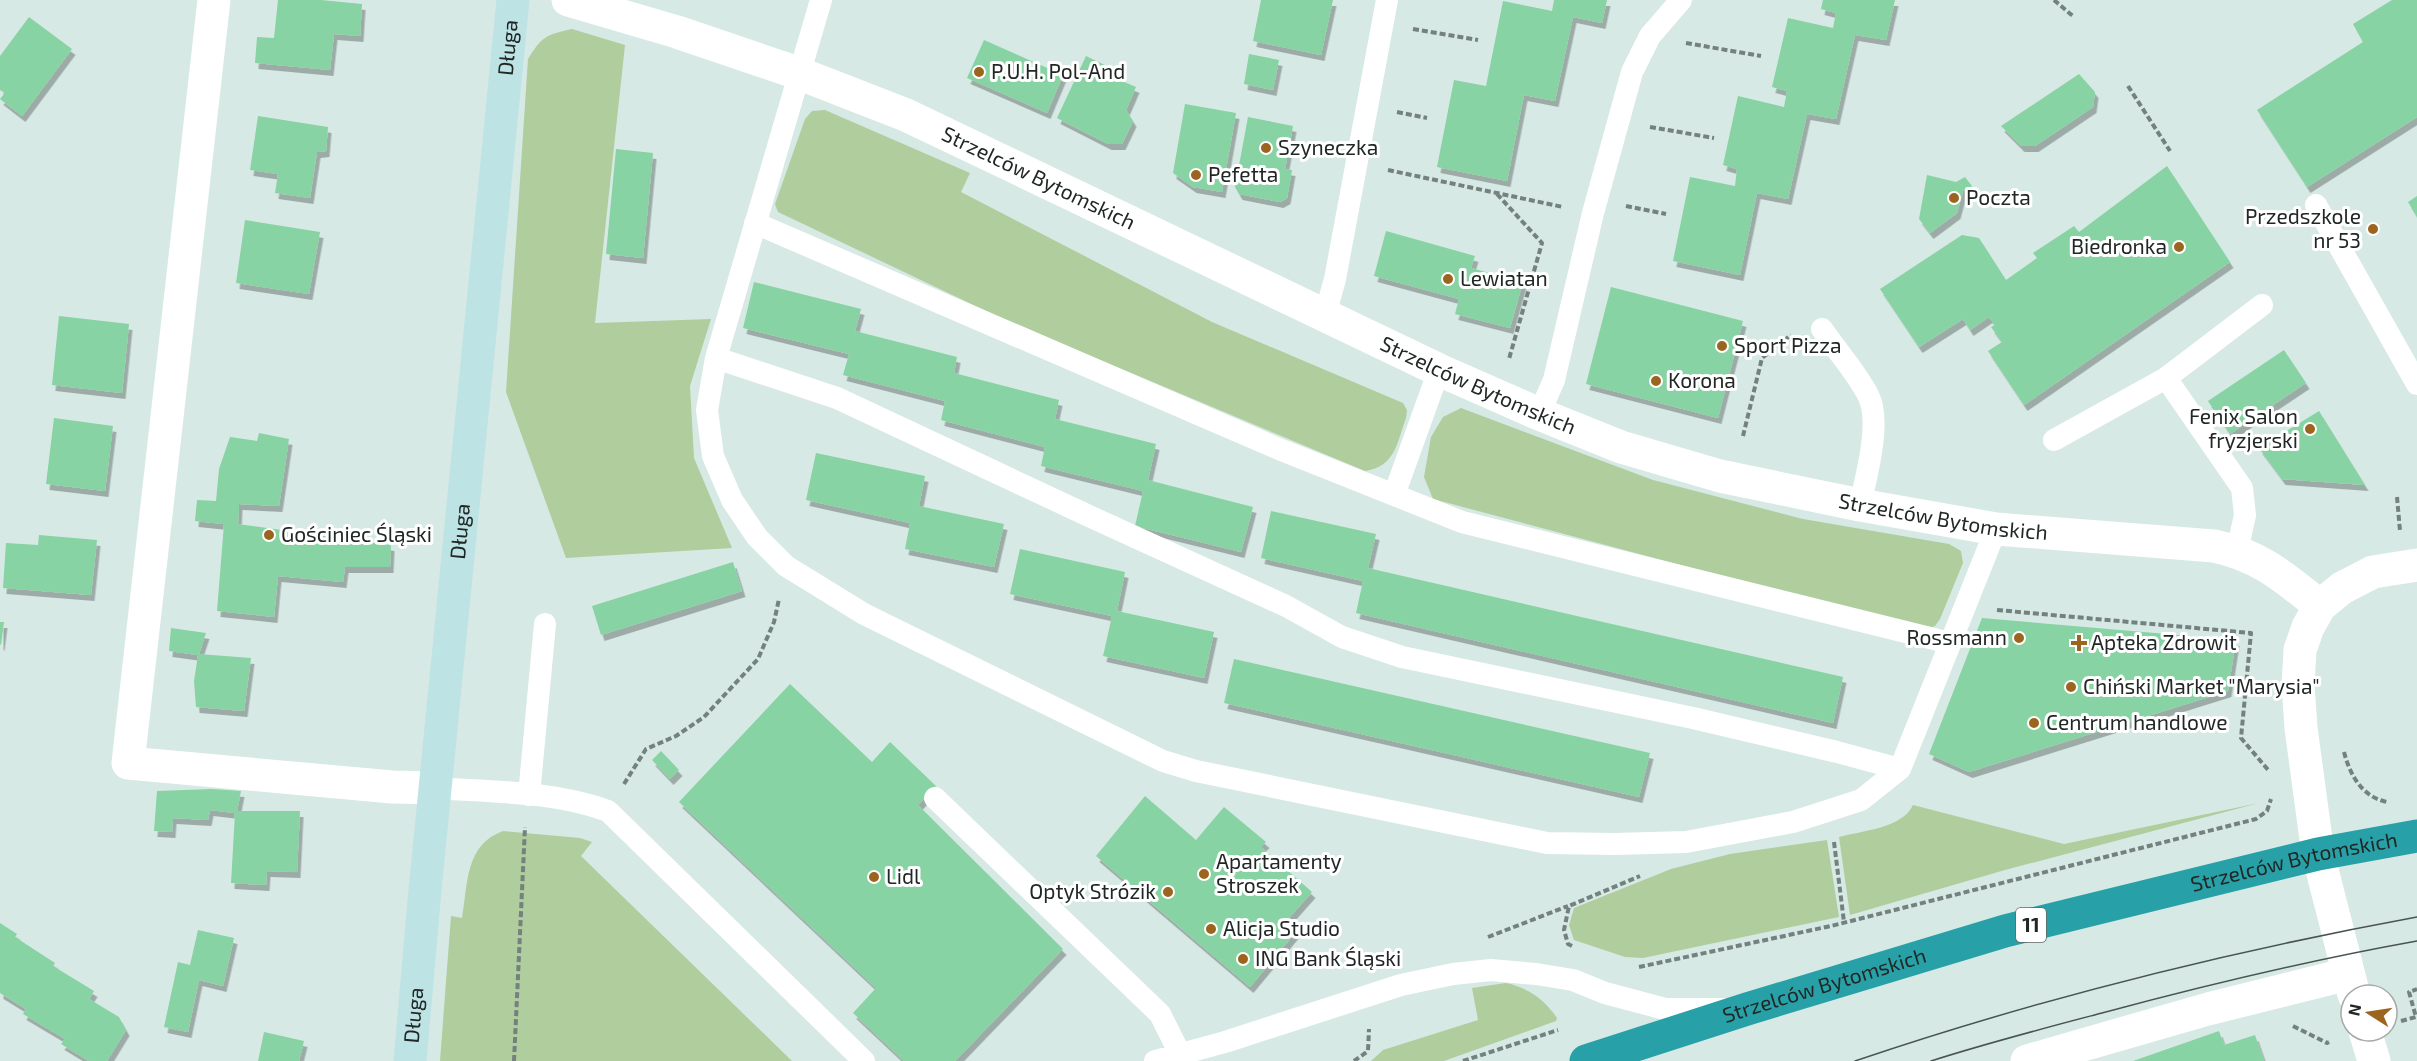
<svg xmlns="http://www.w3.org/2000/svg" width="2417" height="1061" viewBox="0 0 2417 1061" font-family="'Exo 2',sans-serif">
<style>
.green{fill:#b0cd9e}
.building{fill:#87d3a3;filter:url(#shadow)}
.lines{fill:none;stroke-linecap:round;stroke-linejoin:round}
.path{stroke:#74817e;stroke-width:4;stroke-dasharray:6 3;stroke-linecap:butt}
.lane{stroke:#fff;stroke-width:22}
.street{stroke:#fff;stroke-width:33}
.secondary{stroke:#bee3e5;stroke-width:33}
.highway{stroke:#27a1a7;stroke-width:33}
.tram{stroke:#495350;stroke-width:1.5}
.poi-dot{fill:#9b641f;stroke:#fff;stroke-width:2}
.labels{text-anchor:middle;stroke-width:6;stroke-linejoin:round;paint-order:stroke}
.shield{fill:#fff;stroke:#636866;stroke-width:1.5}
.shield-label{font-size:20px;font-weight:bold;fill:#202725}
.street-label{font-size:21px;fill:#202725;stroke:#fff}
.poi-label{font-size:21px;fill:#202725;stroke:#fff;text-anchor:start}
</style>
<defs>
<filter id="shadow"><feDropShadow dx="3.5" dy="6" stdDeviation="0" flood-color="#0004"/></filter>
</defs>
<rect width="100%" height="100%" fill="#d6e9e4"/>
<path class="green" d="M572,29L625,45L595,323L711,319L690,386L694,458L732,548L566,558L506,392L528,59C542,36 546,35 572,29Z
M825,110L970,173L961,192L1212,322L1403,403L1407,410L1406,418C1397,443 1395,467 1365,471L1007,321L778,212L775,204L805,119L812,111Z
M1461,408L1653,480L1803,519L1949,544L1961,551L1963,563L1940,619L1935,626L1924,630L1433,499L1424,477L1431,437L1443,417Z
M2259,803L2005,870L1850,915L1839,837C1861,831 1903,828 1913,805L2064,844Z
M503,831L580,838L592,842L581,856L792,1061H440L451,916L462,918C468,883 465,845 503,831Z
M1827,840L1839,917L1643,958L1625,957L1574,940L1569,925L1574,908L1671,869L1730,854Z
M1506,983C1528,988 1544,999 1557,1018L1556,1021L1444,1061H1371L1383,1050L1478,1020L1472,988Z"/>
<path class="building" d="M278,0H321L362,4L360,36L334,34L330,70L255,63L257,37L274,38Z
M1261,0H1333L1321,55L1253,41Z
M1554,0H1607L1602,23L1573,17L1555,101L1524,95L1507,181L1437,167L1454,80L1486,86L1503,1L1552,11Z
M1823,0H1895L1886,40L1855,35L1836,119L1807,114L1788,199L1757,193L1740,275L1673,261L1690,177L1735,186L1737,169L1723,165L1738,96L1784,107L1787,91L1772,87L1788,18L1833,28L1836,13L1821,9Z
M2392,0H2417V117L2307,187L2257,110L2363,42L2353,24Z
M29,17L72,49L22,116L0,99L5,93L0,90V56Z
M984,40L1063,75L1047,113L967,78Z
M1249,54L1279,60L1273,90L1244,84Z
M1086,56L1113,69L1110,76L1136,87L1126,110L1133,121L1122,144H1108L1057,118Z
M2079,74L2095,92L2093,107L2035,146H2021L2001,126Z
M1185,104L1236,113L1222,192L1193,187L1173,173Z
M258,116L328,127L326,151L317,152L310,198L275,193L278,174L250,170Z
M1248,117L1293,126L1285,169L1292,170L1287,198L1280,202L1239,194L1235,187Z
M616,149L653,153L643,258L606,254Z
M2167,166L2230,262L2024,405L1988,351L2002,342L1991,327L1995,325L1989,317L1970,330L1963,319L1919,347L1880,289L1962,235L1979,238L2006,280L2037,258L2033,253L2074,226L2079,232Z
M1927,175L1956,182L1965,177L1972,186L1963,191L1957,213L1930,233L1919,219Z
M2417,196V217L2408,202Z
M245,220L320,232L309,294L236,283Z
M1386,231L1475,256L1471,268L1523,282L1510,328L1455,314L1459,299L1374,276Z
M754,282L861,309L855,331L957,357L954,373L1059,400L1055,419L1156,444L1148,480L1253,507L1241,552L1135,526L1143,491L1041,466L1045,447L941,420L945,401L843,375L849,354L743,328Z
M1611,287L1743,321L1718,418L1586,384Z
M59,316L129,324L122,393L52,385Z
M2284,350L2306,383L2230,434L2208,401Z
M2319,411L2365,485L2282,479L2259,448Z
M54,418L113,426L105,491L46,484Z
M259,433L289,439L279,506L239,504L238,524L391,545L390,567H345L343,582L278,576L274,617L217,611L224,524L195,521L197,500L216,501L219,469L230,437L257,441Z
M816,453L925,476L919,506L1004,524L994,567L905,549L910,523L806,500Z
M1271,511L1376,534L1368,568L1843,677L1833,723L1356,613L1363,581L1261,558Z
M39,535L97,540L91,595L3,588L6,543L38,545Z
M1020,549L1125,572L1117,611L1214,632L1204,678L1103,656L1112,616L1010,594Z
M733,562L742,591L601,635L592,606Z
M1982,618L2236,640L2228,691L1969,772L1929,754Z
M0,622H4L1,645L0,644Z
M171,628L206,633L199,654L251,658L244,711L196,707L194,681L198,655L169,651Z
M1234,659L1650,753L1639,797L1224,703Z
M790,684L872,762L890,742L936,786L918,805L1063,949L955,1061H904L853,1013L876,988L679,802Z
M661,751L679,770L670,779L652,760Z
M212,789L241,791L237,811H300L297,872L267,871L266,885L231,883L235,813L210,810L208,820L173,818L172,832L154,831L157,791Z
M1145,796L1196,840L1224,807L1266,842L1261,847L1312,892L1288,919L1299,928L1250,987L1096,856Z
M0,923L17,934L15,937L55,963L53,966L94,991L89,999L119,1017L126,1030L107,1061H89L61,1044L65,1039L23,1014L26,1009L0,993Z
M198,930L234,938L223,986L199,980L188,1032L164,1027L178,962L190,965Z
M2219,1031L2224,1045L2255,1035L2264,1061H2133Z
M264,1032L304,1041L299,1061H258Z"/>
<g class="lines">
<path class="path" d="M2054,0L2074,17
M1413,29L1478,40
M1686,43L1761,56
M2128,86L2170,151
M1397,112L1427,118
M1650,127L1714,138
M1388,170L1563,207
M1497,194L1542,243L1509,359
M1626,206L1666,214
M1743,436L1762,358L1791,335
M2397,497L2400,531
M1997,610L2251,633L2241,738L2269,771
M2344,752C2350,775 2362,797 2387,802
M624,784L646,749L676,736L704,717L758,659L774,622L779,599
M1834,842L1844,922
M1488,937L1568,906
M1572,946L1568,944L1564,930L1569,906L1640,876
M1639,967L1831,926L2256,819L2267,811L2271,799
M2401,1021L2416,1017L2409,992L2417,989
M2293,1026L2327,1043L2329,1042
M514,1061L525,827
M1354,1061L1368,1051L1369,1029
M1463,1061L1558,1030"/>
<path class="lane" d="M821,0L716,358L707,410L713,456L732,500L757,537L786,566L864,614L1163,761L1196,771L1547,843L1614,844L1686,842L1793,822L1861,800L1900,769L1996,529
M2316,205L2417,384
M755,223L1279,449L1462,522L1950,643
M1325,315L1335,279L1387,0
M1822,329C1837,351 1856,372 1868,395C1882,421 1866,477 1860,505
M716,358L837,398L1089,516L1286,606L1342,637L1402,657L1693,718L1837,752L1900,769
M2166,378L2242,488L2245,515L2237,551
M1539,414L1554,380L1593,213L1632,72L1650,36L1681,0
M2054,440L2166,378L2262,305
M1394,495L1439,370
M435,788C492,792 554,791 608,811L864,1061
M529,795L545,624
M935,798L1160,1014L1180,1054
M1155,1061L1225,1042L1401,985L1453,974L1491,970L1536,974L1573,980L1605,993L1665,1009H1725"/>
<g class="street">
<path d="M214,0L128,763L392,787L435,788"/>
<path id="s1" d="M568,0L677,32L798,73L906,115L1439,370L1539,414L1621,447L1720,476L1860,505L1996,529L2214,546C2259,555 2285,578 2320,606"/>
<path d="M2354,995L2318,854L2301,728L2298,685L2300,650L2308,627L2320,606L2342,588L2373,572L2417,565"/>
<path d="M2365,1031L2374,1061"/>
<path d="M2027,1061L2208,1009L2348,974"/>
</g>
<path class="secondary" id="s2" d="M410,1061L425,890L513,0"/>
<path class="highway" id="s3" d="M1586,1061L1747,1009L2005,931L2318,854L2417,836"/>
<path class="tram" d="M1855,1061C2038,999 2227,952 2417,917
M1931,1061C1987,1043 2045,1028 2102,1013C2206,985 2311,960 2417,941"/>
</g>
<g class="poi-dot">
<circle cx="979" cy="72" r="6"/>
<circle cx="1266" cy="148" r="6"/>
<circle cx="1196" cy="175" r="6"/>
<circle cx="1954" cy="198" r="6"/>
<circle cx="2373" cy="229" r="6"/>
<circle cx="2179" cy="247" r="6"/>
<circle cx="1448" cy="279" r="6"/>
<circle cx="1722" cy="346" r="6"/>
<circle cx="1656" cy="381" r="6"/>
<circle cx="2310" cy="429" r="6"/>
<circle cx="269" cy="535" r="6"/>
<circle cx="2019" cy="638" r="6"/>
<path d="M2076 634h6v6h6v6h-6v6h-6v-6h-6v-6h6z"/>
<circle cx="2071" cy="687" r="6"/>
<circle cx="2034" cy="723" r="6"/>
<circle cx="1204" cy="874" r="6"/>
<circle cx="874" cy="877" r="6"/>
<circle cx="1168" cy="892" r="6"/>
<circle cx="1211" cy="929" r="6"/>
<circle cx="1243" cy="959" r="6"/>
</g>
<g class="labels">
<rect class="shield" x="2016" y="908" width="30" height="34" rx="4.5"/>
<g class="shield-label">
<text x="2031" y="932">11</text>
</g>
<g class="street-label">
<text dy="7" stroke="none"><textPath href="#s2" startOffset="1018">Długa</textPath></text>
<text dy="7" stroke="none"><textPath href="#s1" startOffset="504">Strzelców Bytomskich</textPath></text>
<text dy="7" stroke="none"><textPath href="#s1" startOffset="990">Strzelców Bytomskich</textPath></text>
<text dy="7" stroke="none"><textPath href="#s1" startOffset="1476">Strzelców Bytomskich</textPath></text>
<text dy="7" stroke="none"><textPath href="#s2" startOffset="532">Długa</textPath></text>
<text dy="7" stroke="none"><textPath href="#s3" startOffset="736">Strzelców Bytomskich</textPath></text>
<text dy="7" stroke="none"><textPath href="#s3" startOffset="250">Strzelców Bytomskich</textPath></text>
<text dy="7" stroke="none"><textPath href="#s2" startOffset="46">Długa</textPath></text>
</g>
<g class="poi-label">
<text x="991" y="79">P.U.H. Pol-And</text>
<text x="1278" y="155">Szyneczka</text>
<text x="1208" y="182">Pefetta</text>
<text x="1966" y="205">Poczta</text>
<text x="2361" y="224" text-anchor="end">Przedszkole<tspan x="2361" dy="24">nr 53</tspan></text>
<text x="2167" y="254" text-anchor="end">Biedronka</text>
<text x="1460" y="286">Lewiatan</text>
<text x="1734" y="353">Sport Pizza</text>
<text x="1668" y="388">Korona</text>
<text x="2298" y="424" text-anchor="end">Fenix Salon<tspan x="2298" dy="24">fryzjerski</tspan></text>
<text x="281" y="542">Gościniec Śląski</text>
<text x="2007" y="645" text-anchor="end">Rossmann</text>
<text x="2091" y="650">Apteka Zdrowit</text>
<text x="2083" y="694">Chiński Market "Marysia"</text>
<text x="2046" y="730">Centrum handlowe</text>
<text x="1216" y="869">Apartamenty<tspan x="1216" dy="24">Stroszek</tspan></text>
<text x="886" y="884">Lidl</text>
<text x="1156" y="899" text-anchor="end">Optyk Strózik</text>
<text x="1223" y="936">Alicja Studio</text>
<text x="1255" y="966">ING Bank Śląski</text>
</g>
</g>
<g transform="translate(2369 1013) rotate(282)"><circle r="28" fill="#ffffff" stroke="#a6a9a8" stroke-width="1.5"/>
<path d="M0-4.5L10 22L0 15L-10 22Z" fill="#9b641f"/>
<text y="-9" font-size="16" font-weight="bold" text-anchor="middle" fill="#202725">N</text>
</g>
</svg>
